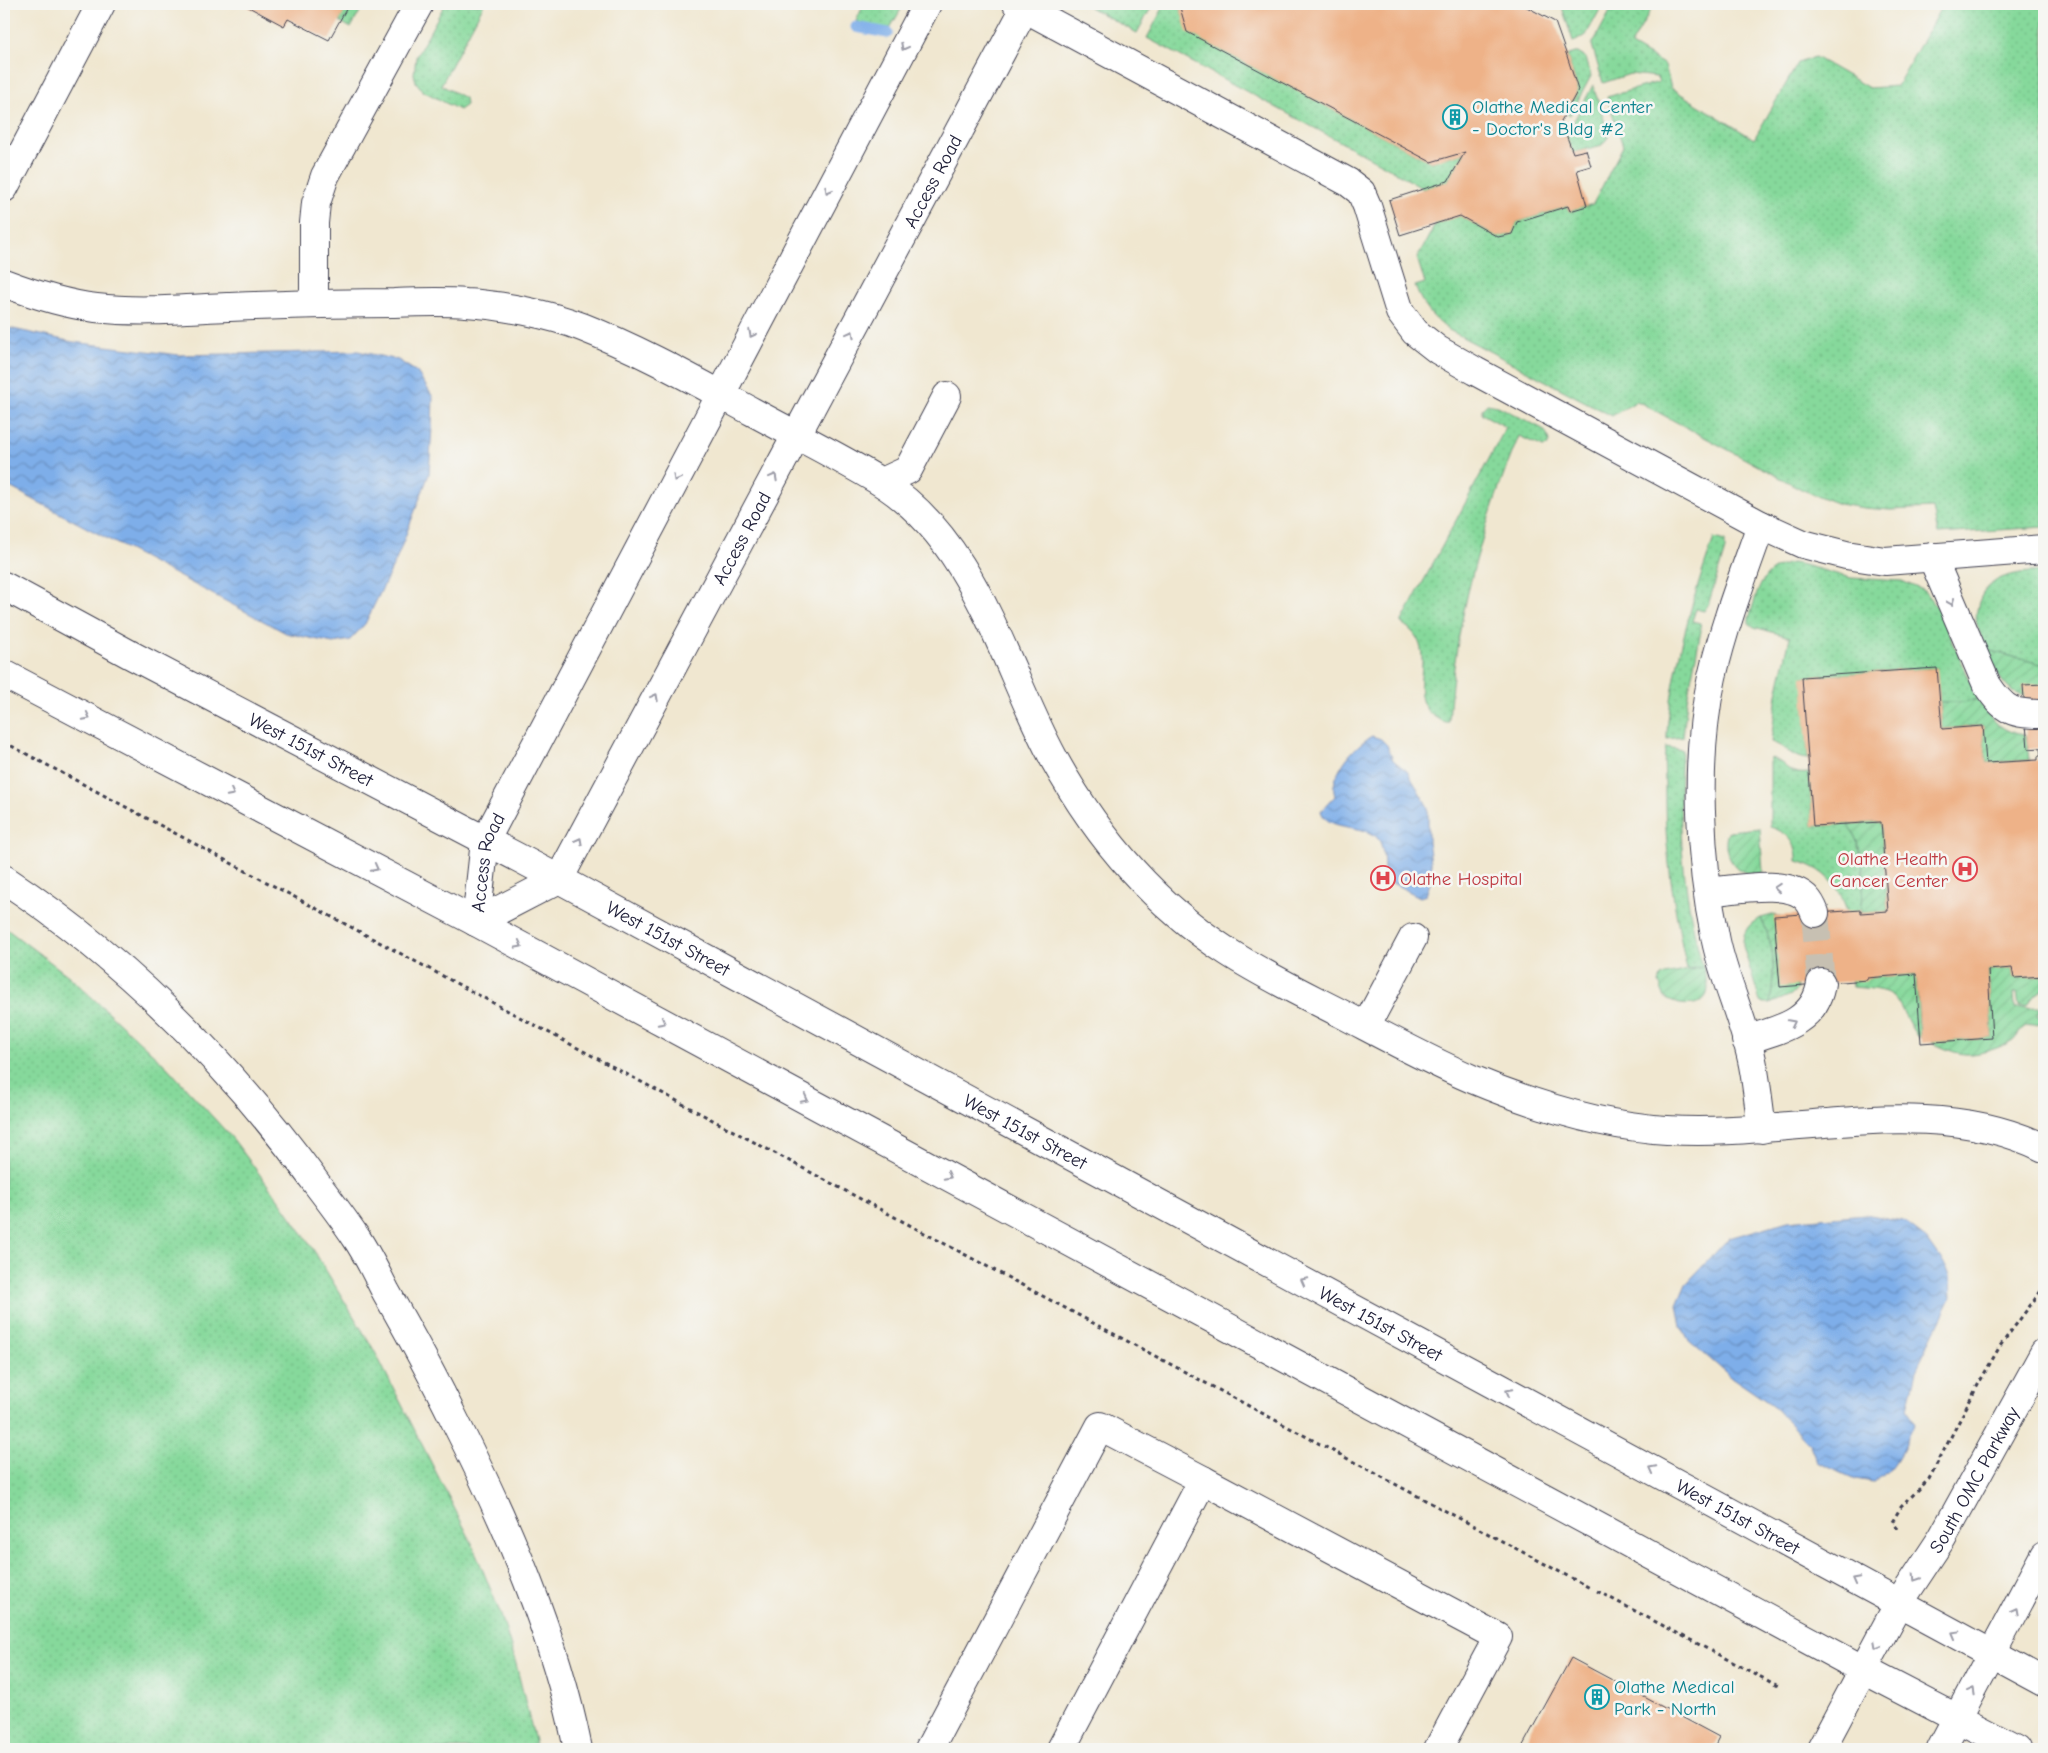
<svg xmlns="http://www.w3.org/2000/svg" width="2048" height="1753" viewBox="0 0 2048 1753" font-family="'Comic Neue',sans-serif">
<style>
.grass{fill:url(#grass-dots);stroke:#547e6b}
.garden{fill:url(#garden-furrows);stroke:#547e6b}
.water{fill:url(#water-waves);stroke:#506892}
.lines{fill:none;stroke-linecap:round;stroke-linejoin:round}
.stream{stroke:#7eaee9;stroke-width:11}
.building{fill:#eeb288}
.minor-tunnel{stroke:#c7c0b2;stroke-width:28;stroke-dasharray:28 14;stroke-linecap:butt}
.minor-casing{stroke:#414051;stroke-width:30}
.major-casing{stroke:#414051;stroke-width:30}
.path{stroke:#414051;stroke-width:3;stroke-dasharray:4 4;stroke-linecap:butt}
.minor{stroke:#fff;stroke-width:28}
.major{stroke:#fff;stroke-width:28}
.oneway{stroke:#9c9ca7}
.labels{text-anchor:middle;stroke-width:5;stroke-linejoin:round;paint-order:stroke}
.culture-label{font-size:19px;fill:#0d838f;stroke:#f6f6f2;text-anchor:start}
.street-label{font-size:19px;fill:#22223b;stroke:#f6f6f2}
.health-label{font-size:19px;fill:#be3a42;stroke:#f6f6f2;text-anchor:end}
</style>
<defs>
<pattern id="grass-dots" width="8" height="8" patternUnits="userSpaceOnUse" patternTransform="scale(1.25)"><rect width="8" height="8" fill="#86d99b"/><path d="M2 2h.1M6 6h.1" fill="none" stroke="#73ba86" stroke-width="1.8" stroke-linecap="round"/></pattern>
<pattern id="garden-furrows" width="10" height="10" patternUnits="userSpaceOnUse" patternTransform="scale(1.25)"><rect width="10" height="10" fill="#86d99b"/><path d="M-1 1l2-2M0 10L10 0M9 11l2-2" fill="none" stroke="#73ba86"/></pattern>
<pattern id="water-waves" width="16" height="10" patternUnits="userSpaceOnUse" patternTransform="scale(1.25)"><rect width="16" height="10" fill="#7eaee9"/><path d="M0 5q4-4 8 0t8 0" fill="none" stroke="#678dbe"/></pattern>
</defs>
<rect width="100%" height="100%" fill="#f6f6f2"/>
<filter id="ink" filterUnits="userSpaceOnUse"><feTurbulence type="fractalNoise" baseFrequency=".02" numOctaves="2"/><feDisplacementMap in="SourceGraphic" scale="10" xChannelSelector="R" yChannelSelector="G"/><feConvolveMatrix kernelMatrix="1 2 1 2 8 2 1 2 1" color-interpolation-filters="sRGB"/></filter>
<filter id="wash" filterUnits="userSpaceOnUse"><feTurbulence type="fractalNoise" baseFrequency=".0096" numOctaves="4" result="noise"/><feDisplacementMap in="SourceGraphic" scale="20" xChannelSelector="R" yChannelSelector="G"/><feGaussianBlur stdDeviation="1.12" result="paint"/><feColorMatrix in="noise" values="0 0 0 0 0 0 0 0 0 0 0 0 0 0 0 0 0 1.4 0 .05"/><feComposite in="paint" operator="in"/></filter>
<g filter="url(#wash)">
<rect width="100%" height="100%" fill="#f0e7d0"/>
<path class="grass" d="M445,4H483V6L441,85L465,98L466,105L459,110L423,91L416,82L414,74L416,57Z
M864,4H904L889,30L859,26L861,23L856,21Z
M1084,4H1153L1137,33Z
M1165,4H1179L1188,32L1431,162L1465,152L1448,181L1423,189L1389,168L1147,38Z
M1561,4H1603L1585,37L1573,41Z
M1614,4H1654L1631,45L1665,65L1671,88L1754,139L1798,63L1815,57L1869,88L1897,86L1943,4H2044V527L1938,534L1933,508L1890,510L1864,508L1839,504L1803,490L1637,401L1612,416L1449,330C1433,319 1422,305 1415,286L1425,283L1417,258L1436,223L1460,216L1498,237L1511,234L1517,222L1568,206L1570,211L1593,204L1623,146L1607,97L1659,82L1657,77L1630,74L1603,83L1592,45Z
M1575,53H1578L1586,58L1591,76L1570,115L1566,113L1578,90L1567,56Z
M1593,85L1609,136L1602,145L1573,153L1566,136Z
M1487,404L1498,406L1543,429L1547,434L1549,442L1547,446L1543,447L1519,436C1482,526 1454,624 1449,722H1445C1392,702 1449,651 1401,623L1506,427L1482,414V409Z
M1714,538L1725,541V550L1709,602L1704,611L1696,609L1692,621L1700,623L1701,631L1687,700L1683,737L1667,739C1667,720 1671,701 1674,682C1683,632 1697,585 1714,538Z
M1792,563L1804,565L1851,578L1902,581L1924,591L1938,608L1978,699L1964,702H1940L1936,668L1803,677L1808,759C1793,759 1785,746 1771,742L1777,694L1790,637L1754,627L1749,623V618C1758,592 1760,568 1792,563Z
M2044,571V665L1987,650C1984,642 1979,633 1977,625C1975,618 1977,609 1979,602C1989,573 2019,573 2044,571Z
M1666,747L1682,750C1677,823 1683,897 1703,967L1687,969C1674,909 1664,848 1665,786C1665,774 1663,759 1666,747Z
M1770,758C1787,761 1785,776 1809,773L1813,826L1848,824C1866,851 1865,882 1861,913L1847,914C1842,886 1824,868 1797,861C1798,843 1787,832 1770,827Z
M1761,918C1776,950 1775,969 1770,1004H1763L1760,1002L1743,946C1742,932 1749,923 1761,918Z
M4,927L70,977L166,1066L233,1139L282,1204L310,1244L374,1350L471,1541L501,1615L515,1660L537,1749H4Z"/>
<path class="garden" d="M349,4H364L351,28L339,21Z
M1987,650L2044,665V697C2005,699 2001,681 1987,650Z
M1978,699C1990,719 2002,733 2026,735L2029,760L1986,763L1983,726L1942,729L1940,702H1964Z
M1881,822L1888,911L1861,913C1865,882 1866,851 1848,824Z
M1760,828L1763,872C1743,878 1729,866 1726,846C1726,840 1726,836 1729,831Z
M1772,915L1785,917L1791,927L1797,989L1791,995L1770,1004C1775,969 1776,950 1761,918Z
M1703,967C1705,975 1710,985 1707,994C1701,1009 1676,1006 1665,998L1659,983L1661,977L1665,975Z
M2012,968L2014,978L2044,976V989L2034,996L2026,1006H2019L2017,992H2014L2015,1008L2040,1007V1013L2038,1014V1016H2044V1022L2026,1026C2020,1029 2018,1035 2013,1040C2001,1048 1979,1055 1965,1054C1953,1053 1941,1047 1931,1042L1992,1038L1988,970Z
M1916,974L1920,1038L1916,1035C1891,995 1904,991 1852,987L1851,979Z"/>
<path class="water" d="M4,327L73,342L179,355L358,351L398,360L417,372L433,397L432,428L429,474L397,558L365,624L350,640L333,643L286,633L4,484Z
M1372,736L1381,739L1387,745L1393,760L1407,771L1428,807V841L1433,875L1426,895L1420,897L1390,882L1384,875C1384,867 1384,847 1379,840C1367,822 1327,833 1321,811L1335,796C1334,792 1333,788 1334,785C1338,766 1355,745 1372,736Z
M1865,1214L1903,1221L1927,1239L1946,1266L1950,1276L1951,1298L1916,1370L1907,1409L1915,1424C1903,1445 1897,1471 1873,1482L1855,1479L1817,1462L1810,1445L1772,1405L1731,1377L1688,1340L1681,1326L1677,1305L1686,1284L1729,1238L1788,1221Z"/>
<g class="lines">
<path class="stream" d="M856,27L888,33"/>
</g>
<g id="blocks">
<path class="building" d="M243,4H349L329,40L288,19L284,26Z
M1179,4H1521L1555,22L1567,56L1578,90L1561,121L1573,153L1586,150L1591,166L1577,170L1587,206L1570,211L1568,206L1517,222L1512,234L1498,237L1460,216L1400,235L1389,200L1448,181L1465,152L1431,162L1187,32Z
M1937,668L1942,729L1983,726L1986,763L2038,760V756H2041L2040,748L2028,749L2023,685L2044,684V976L2014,978L2012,968L1988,970L1992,1038L1921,1043L1916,974L1867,978V980L1780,987L1774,916L1861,910V913L1888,911L1881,822L1813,826L1802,677Z
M1571,1658L1719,1737L1713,1749H1521Z"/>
</g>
</g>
<g filter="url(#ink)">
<use href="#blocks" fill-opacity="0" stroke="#414051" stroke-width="1"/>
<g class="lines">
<path class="minor-tunnel" d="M1815,913L1821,983"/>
<defs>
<g id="minor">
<path d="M1017,4L1348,182L1361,192L1367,206L1400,312L1415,332L1438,350L1475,371L1761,525L1803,544L1846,555L1885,561L2044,549"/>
<path d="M4,188L101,4"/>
<path d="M4,283C33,294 65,304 96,308C140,313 183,309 227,307C283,305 338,303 394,303C418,302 442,301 466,303C501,305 549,314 582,327C641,350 697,382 753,412C795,435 838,456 879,481C977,541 1002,664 1054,759C1097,837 1154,904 1228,952C1265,976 1305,995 1344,1015C1386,1037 1428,1060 1472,1079C1534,1105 1600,1126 1667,1130C1791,1138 1929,1091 2044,1148"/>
<path d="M314,303V223L316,203L325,176L419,4"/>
<path d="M882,482L908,470L947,396"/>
<path d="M1761,525C1743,576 1724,625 1712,677C1694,757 1699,861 1716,941C1725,983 1745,1022 1753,1065C1757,1086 1759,1107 1762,1129"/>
<path d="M1932,557L1987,685C2005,712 2013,714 2044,714"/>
<path d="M4,879C126,960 231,1066 317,1184C330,1201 343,1218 355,1236C367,1253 376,1273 386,1292C410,1334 433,1376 454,1419C507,1524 555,1634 578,1749"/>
<path d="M1708,892C1733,890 1790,878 1807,899C1811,903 1813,908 1815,913"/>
<path id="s1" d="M476,922L559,879L1027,4"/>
<path id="s2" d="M476,922L485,841L927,4"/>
<path d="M1366,1026L1413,938"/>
<path d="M1746,1040C1778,1030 1816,1022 1821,983"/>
<path d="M929,1749L1100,1426L1203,1480"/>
<path d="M1061,1749L1203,1480L1498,1637L1438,1749"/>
<path id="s3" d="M1821,1749L1899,1603L1942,1538L2044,1353"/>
<path d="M1941,1749L2044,1555"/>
</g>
<g id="major">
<path id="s4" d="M4,586L131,655L559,879L2044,1682"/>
<path d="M4,674L476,922L1864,1670L2016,1749"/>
</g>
</defs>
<use href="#minor" class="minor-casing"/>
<use href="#major" class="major-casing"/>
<path class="path" d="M4,742L1590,1588
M1897,1528L1892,1522L1901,1507L1929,1479L1979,1383L2000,1346L2044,1287
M1597,1591L1780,1687"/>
<use href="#minor" class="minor"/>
<use href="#major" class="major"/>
</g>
<defs><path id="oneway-chevron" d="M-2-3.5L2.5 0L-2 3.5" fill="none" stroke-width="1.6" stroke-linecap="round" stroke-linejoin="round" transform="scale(1.25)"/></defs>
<g class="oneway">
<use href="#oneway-chevron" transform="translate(904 47) rotate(118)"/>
<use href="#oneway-chevron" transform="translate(828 190) rotate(118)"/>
<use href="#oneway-chevron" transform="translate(752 334) rotate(118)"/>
<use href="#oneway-chevron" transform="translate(851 334) rotate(-62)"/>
<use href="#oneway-chevron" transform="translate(774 477) rotate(-62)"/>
<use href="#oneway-chevron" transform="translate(676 478) rotate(118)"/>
<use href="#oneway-chevron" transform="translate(1951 602) rotate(67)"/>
<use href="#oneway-chevron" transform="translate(655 697) rotate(-62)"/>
<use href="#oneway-chevron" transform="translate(87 717) rotate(28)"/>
<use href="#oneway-chevron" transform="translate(231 793) rotate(28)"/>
<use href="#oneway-chevron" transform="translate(579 841) rotate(-62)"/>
<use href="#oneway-chevron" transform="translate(375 868) rotate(28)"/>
<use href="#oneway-chevron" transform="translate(1777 888) rotate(-176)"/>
<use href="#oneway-chevron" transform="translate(519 945) rotate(28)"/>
<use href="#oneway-chevron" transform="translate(662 1022) rotate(28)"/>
<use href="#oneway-chevron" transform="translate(1792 1023) rotate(-27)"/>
<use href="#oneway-chevron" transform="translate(805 1099) rotate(28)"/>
<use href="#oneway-chevron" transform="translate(948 1176) rotate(28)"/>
<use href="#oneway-chevron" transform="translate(1304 1281) rotate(-152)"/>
<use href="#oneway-chevron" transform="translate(1509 1392) rotate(-152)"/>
<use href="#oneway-chevron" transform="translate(1652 1469) rotate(-152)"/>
<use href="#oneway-chevron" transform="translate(1916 1578) rotate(123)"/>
<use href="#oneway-chevron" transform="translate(1856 1580) rotate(-152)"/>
<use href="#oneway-chevron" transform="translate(2015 1611) rotate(-62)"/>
<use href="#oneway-chevron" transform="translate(1955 1634) rotate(-151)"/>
<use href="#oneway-chevron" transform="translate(1877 1646) rotate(118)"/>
<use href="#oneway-chevron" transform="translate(1972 1691) rotate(-61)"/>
</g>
</g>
<defs>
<symbol id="building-ring" viewBox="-11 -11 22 22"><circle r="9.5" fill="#f6f6f2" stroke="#0f9aa8" stroke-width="1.5"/><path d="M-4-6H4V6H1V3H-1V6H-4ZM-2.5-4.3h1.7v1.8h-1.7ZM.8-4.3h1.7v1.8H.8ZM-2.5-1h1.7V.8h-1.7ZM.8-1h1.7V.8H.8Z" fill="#0f9aa8"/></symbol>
<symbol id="hospital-ring" viewBox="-11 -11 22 22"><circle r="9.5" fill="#f6f6f2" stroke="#e0444e" stroke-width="1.5"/><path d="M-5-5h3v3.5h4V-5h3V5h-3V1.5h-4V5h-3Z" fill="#e0444e"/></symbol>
</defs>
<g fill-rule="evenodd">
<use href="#building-ring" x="1441" y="103" width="28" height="28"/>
<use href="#hospital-ring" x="1951" y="855" width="28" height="28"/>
<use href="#hospital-ring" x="1369" y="864" width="28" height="28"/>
<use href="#building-ring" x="1583" y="1683" width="28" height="28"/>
</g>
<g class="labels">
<g class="culture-label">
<text x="1472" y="113">Olathe Medical Center<tspan x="1472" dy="22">- Doctor's Bldg #2</tspan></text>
<text x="1614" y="1693">Olathe Medical<tspan x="1614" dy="22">Park - North</tspan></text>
</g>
<g class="street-label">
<text dy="7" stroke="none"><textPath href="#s1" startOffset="885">Access Road</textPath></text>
<text dy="7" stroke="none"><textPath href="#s1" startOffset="480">Access Road</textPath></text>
<text dy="7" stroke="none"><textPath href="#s4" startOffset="348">West 151st Street</textPath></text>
<text dy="7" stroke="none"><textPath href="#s2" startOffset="61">Access Road</textPath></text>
<text dy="7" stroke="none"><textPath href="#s4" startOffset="752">West 151st Street</textPath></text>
<text dy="7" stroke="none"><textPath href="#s4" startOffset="1158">West 151st Street</textPath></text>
<text dy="7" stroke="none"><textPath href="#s4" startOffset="1562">West 151st Street</textPath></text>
<text dy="7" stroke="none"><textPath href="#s3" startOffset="310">South OMC Parkway</textPath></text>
<text dy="7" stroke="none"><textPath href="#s4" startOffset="1968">West 151st Street</textPath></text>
</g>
<g class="health-label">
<text x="1948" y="865">Olathe Health<tspan x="1948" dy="22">Cancer Center</tspan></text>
<text x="1400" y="885" text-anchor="start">Olathe Hospital</text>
</g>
</g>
<rect width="2048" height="1753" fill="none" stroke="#f6f6f2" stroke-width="20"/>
</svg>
